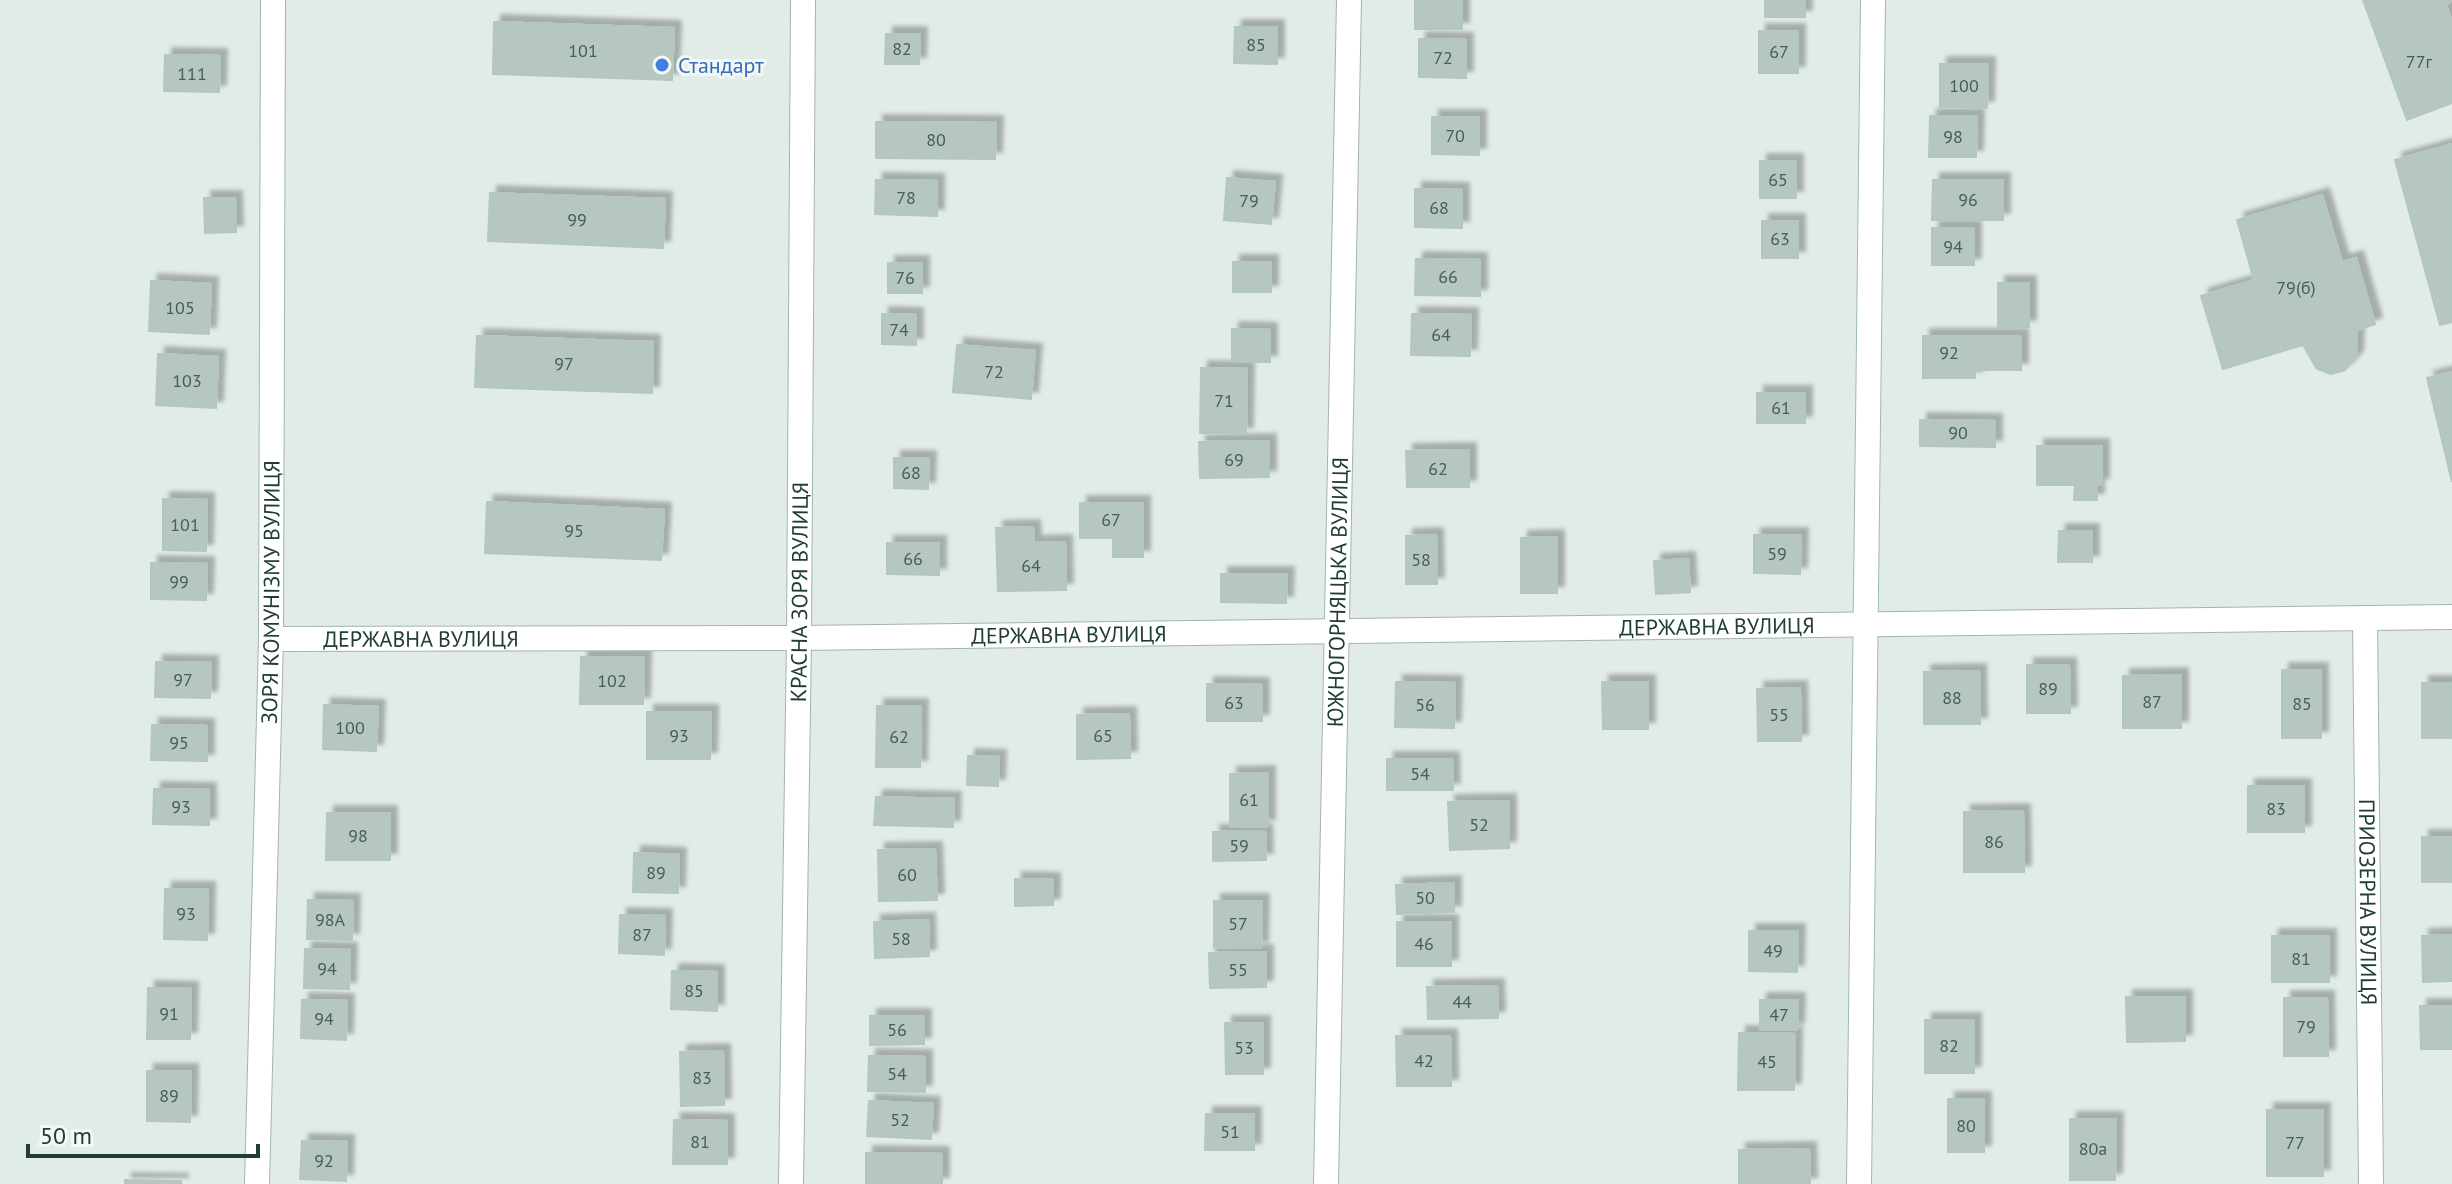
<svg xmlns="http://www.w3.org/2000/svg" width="2452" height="1184" viewBox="0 0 2452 1184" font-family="'PT Sans',sans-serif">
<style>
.building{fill:#b6c7c0;stroke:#b3c6bf;stroke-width:2;filter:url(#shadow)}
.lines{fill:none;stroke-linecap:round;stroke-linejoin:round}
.minor-casing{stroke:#a3b4ae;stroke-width:26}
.secondary-casing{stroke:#9fb9b0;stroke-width:26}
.minor{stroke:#fff;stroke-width:24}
.secondary{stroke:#fff;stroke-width:24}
.shop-dot{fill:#3f7fe0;stroke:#f2f9f5;stroke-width:3}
.labels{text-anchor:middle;stroke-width:6;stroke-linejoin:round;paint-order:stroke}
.number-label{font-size:18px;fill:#466058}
.shop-label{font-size:22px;fill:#366cbe;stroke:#f2f9f5;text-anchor:start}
.street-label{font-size:22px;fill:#203e36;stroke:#f2f9f5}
</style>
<defs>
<filter id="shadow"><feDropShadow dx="7" dy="-7" stdDeviation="2" flood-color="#0004"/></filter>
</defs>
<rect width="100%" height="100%" fill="#e1ece7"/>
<path class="building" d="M1415,0H1462V29H1415Z
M1765,0H1805V17H1765Z
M2363,0H2452L2446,5L2452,22V103L2407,120Z
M494,22L674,28L672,80L493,74Z
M1235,27H1277V64L1234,63Z
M1759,31H1798V73H1759Z
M886,34H920L919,64H885Z
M1419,39L1466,40V78L1419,77Z
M165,55L220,56L219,92L164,91Z
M1940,64H1988L1987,108L1940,107Z
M1930,116H1977L1976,157H1929Z
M1432,117H1479V155L1432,154Z
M876,122L996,123L995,159L876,158Z
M2452,144V322L2440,325L2395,160Z
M1760,161H1796V198H1760Z
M1227,178L1275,182L1271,224L1224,220Z
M876,180L937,181V216L875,214Z
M1933,180H2003V220H1932Z
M1415,189L1462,190V228L1415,227Z
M490,193L665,199L663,248L488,241Z
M2322,195L2342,262L2356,258L2375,324L2357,330L2356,357L2345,370L2331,374L2317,369L2303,345L2223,369L2201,296L2254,280L2237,220Z
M204,198H235L236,232L205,233Z
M1762,221H1798V258H1762Z
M1932,228H1974V265H1932Z
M1416,259L1480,260V296L1415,295Z
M1233,262H1271V292H1233Z
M888,263H922V293H888Z
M151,281L211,284L209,334L149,331Z
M1998,283H2029V327H1998Z
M882,314L916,315V345L882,344Z
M1412,314L1471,315L1470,356L1411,355Z
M1232,329L1270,330V362H1232Z
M477,336L653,342L652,393L475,387Z
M1923,336H1975V378H1923Z
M1975,336H2021V370H1975Z
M957,345L1035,351L1031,399L953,392Z
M158,354L218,357L216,408L156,405Z
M1201,368L1247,369L1246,434L1200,433Z
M2452,372V482L2427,378Z
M1757,393H1805V423H1757Z
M1920,420L1995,421V447L1920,446Z
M1269,441V477L1200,478L1199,442Z
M2037,446H2102V485H2037Z
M1469,450V487H1407L1406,451Z
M894,458H929L928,489L894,488Z
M2075,485H2097V500H2074Z
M163,499L207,500L206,551L163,550Z
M487,502L664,510L661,560L485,553Z
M1080,503H1143V557H1113V538H1080Z
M1033,527L1034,543L1065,542L1066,590L998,591L996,528Z
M2059,531H2092V562H2058Z
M1436,535L1437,584H1406V536Z
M1754,535H1801L1800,574L1754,573Z
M1557,537V593H1521V538Z
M887,543H939V575L887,574Z
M1688,559L1690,592L1656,594L1654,561Z
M151,563L207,564L206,600L151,599Z
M1221,574H1287L1286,603L1221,602Z
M581,657H644L643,704H580Z
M156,662L211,663L210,698L155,697Z
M2027,665H2069L2070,713H2027Z
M2282,670H2321V738H2282Z
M1979,671L1980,724H1924V672Z
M2181,675V728H2123V676Z
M1396,682L1455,683L1454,728L1395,727Z
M1602,682H1648V729H1603Z
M2422,683H2452V738H2422Z
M1207,684L1262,685V721H1207Z
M1800,688L1801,741H1758L1757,689Z
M324,705L378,707L376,751L323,749Z
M877,706H921L920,767H876Z
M647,712H711L710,759H647Z
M1129,714L1130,758L1077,759V715Z
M152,725L207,726V761L151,760Z
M968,756L999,757L998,786L967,785Z
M1387,759H1452L1453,790H1387Z
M1268,773V826L1230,827V774Z
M2248,786H2304V832H2248Z
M154,789L209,790V825L153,824Z
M876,797L954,799L953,827L874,825Z
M1509,801V848L1450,850L1448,802Z
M2023,811L2024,872H1964V812Z
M327,813H390V860H326Z
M1265,831L1266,860L1213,861V832Z
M2422,837H2452V882H2422Z
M935,849L937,900L879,901L878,850Z
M634,853L679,855L678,893L633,892Z
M1015,879L1053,880V905L1015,906Z
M1454,883V912L1397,914L1396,885Z
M165,889H208L207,940L164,939Z
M308,900L353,901L352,940L307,939Z
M1214,901H1262L1261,948L1214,947Z
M620,915L665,916L664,955L619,953Z
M928,920L929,956L875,958L874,922Z
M1397,922H1451V966H1397Z
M1749,931H1798L1797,972L1749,971Z
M2452,935V981L2423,982L2422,936Z
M2272,936H2329V982H2272Z
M305,949L350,950L349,989L304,988Z
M1266,952V987L1210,988L1209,953Z
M672,971L717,972V1011L671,1009Z
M1497,986L1498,1018L1428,1019L1427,987Z
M148,988L191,989L190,1039H147Z
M2126,997H2185V1041L2127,1042Z
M2284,998H2327L2328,1056H2284Z
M302,1000L347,1001L346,1040L301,1038Z
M1760,1000H1798L1797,1030H1760Z
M2420,1006H2452V1049H2421Z
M870,1016H924V1044L870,1045Z
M1925,1020H1974V1073H1925Z
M1225,1023H1263V1074H1226Z
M1739,1033L1795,1034L1794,1090H1738Z
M1396,1036H1450L1451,1086H1397Z
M723,1051L724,1105L681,1106L680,1052Z
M869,1056L925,1057V1092L868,1091Z
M147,1071H191L190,1122L147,1121Z
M1948,1099H1984V1152H1948Z
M869,1101L933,1104L931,1139L867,1136Z
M2267,1110H2323V1176H2267Z
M1206,1114H1254V1150H1205Z
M2070,1119H2116L2115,1180H2070Z
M674,1120L727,1121V1164H673Z
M302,1141L347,1142L346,1181L300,1179Z
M1809,1149L1810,1184H1739V1150Z
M866,1153L942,1154V1184H866Z
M125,1180L181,1181V1184H125Z"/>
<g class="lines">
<defs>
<g id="minor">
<path id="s1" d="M2365,618L2371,1184"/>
<path id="s2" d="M271,639L799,638L2452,617"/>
<path id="s3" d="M257,1184L271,639L273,0"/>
<path id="s4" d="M791,1184L799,638L803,0"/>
<path id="s5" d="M1326,1184L1349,0"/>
</g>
<path id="secondary" d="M1859,1184L1873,0"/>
</defs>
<use href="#minor" class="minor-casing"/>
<use href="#secondary" class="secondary-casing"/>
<use href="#minor" class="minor"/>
<use href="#secondary" class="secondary"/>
</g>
<circle class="shop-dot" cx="662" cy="65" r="8"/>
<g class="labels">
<g class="number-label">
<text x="1256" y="51">85</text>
<text x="902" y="55">82</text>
<text x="583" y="57">101</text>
<text x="1779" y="58">67</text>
<text x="1443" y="64">72</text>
<text x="2419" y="68">77г</text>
<text x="192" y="80">111</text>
<text x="1964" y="92">100</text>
<text x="1455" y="142">70</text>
<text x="1953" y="143">98</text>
<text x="936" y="146">80</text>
<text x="1778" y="186">65</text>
<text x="906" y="204">78</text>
<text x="1968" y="206">96</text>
<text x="1249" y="207">79</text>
<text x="1439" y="214">68</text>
<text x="577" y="226">99</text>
<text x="1780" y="245">63</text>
<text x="1953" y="253">94</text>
<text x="1448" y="283">66</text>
<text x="905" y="284">76</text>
<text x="2296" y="294">79(б)</text>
<text x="180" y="314">105</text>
<text x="899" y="336">74</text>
<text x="1441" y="341">64</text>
<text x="1949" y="359">92</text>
<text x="564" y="370">97</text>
<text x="994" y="378">72</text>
<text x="187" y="387">103</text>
<text x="1224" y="407">71</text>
<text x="1781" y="414">61</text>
<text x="1958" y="439">90</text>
<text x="1234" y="466">69</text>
<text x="1438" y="475">62</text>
<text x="911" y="479">68</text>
<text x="1111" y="526">67</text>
<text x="185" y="531">101</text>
<text x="574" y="537">95</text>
<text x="1777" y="560">59</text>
<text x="913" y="565">66</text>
<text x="1421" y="566">58</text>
<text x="1031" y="572">64</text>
<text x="179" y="588">99</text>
<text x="183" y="686">97</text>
<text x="612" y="687">102</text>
<text x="2048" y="695">89</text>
<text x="1952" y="704">88</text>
<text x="2152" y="708">87</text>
<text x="1234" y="709">63</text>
<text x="2302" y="710">85</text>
<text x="1425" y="711">56</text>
<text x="1779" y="721">55</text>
<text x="350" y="734">100</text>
<text x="679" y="742">93</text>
<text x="1103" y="742">65</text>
<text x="899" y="743">62</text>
<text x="179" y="749">95</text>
<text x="1420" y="780">54</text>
<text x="1249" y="806">61</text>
<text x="181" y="813">93</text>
<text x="2276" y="815">83</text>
<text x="1479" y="831">52</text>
<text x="358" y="842">98</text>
<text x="1994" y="848">86</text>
<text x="1239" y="852">59</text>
<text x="656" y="879">89</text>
<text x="907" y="881">60</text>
<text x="1425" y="904">50</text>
<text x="186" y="920">93</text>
<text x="330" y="926">98А</text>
<text x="1238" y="930">57</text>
<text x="642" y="941">87</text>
<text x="901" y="945">58</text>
<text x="1424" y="950">46</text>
<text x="1773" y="957">49</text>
<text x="2301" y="965">81</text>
<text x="327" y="975">94</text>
<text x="1238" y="976">55</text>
<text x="694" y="997">85</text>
<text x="1462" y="1008">44</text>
<text x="169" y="1020">91</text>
<text x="1779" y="1021">47</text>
<text x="324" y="1025">94</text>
<text x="2306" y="1033">79</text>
<text x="897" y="1036">56</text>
<text x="1949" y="1052">82</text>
<text x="1244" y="1054">53</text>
<text x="1424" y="1067">42</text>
<text x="1767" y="1068">45</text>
<text x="897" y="1080">54</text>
<text x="702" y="1084">83</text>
<text x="169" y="1102">89</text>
<text x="900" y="1126">52</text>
<text x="1966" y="1132">80</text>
<text x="1230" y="1138">51</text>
<text x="700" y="1148">81</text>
<text x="2295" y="1149">77</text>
<text x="2093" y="1155">80а</text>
<text x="324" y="1167">92</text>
</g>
<g class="shop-label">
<text x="678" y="73">Стандарт</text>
</g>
<g class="street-label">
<text dy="8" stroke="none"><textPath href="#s3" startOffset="592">ЗОРЯ КОМУНІЗМУ ВУЛИЦЯ</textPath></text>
<text dy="8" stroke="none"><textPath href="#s4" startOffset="592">КРАСНА ЗОРЯ ВУЛИЦЯ</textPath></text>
<text dy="8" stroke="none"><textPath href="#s5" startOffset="592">ЮЖНОГОРНЯЦЬКА ВУЛИЦЯ</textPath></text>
<text dy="8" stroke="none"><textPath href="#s2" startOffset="1446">ДЕРЖАВНА ВУЛИЦЯ</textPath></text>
<text dy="8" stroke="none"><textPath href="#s2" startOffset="798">ДЕРЖАВНА ВУЛИЦЯ</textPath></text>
<text dy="8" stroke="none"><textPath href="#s2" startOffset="150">ДЕРЖАВНА ВУЛИЦЯ</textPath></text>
<text dy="8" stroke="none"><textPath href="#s1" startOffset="284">ПРИОЗЕРНА ВУЛИЦЯ</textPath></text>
</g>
</g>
<path d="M28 1144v12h230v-12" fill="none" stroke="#203e36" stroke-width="4"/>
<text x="40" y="1144" font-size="24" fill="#203e36" stroke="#f2f9f5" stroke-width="6" paint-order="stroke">50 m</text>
</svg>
